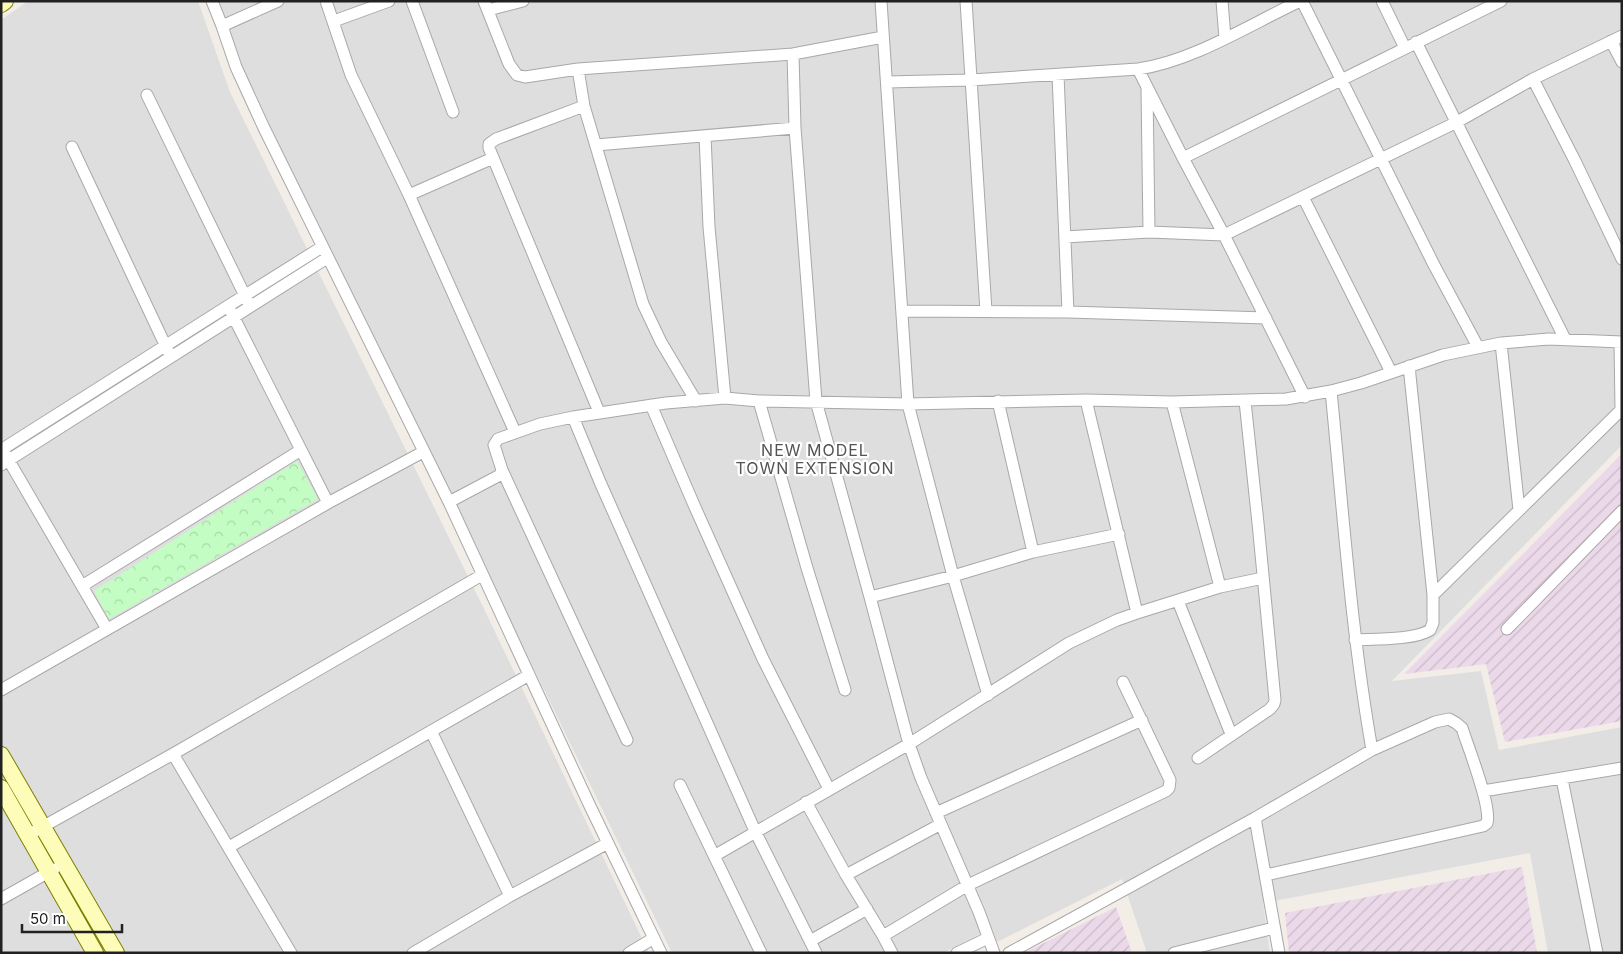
<svg xmlns="http://www.w3.org/2000/svg" width="1623" height="954" viewBox="0 0 1623 954" font-family="Inter,sans-serif">
<style>
.residential{fill:#dfdede}
.industrial{fill:url(#industrial-furrows)}
.park{fill:url(#park-crowns)}
.lines{fill:none;stroke-linecap:round;stroke-linejoin:round}
.street-casing{stroke:#a8a8a8;stroke-width:13}
.secondary-casing{stroke:#7b8000;stroke-width:18}
.street{stroke:#fff;stroke-width:11}
.secondary{stroke:#fefcb9;stroke-width:16}
.labels{text-anchor:middle;stroke-width:4.5;stroke-linejoin:round;paint-order:stroke}
.neighbourhood-label{font-size:16px;letter-spacing:1px;fill:#545454;stroke:#fff}
</style>
<defs>
<pattern id="industrial-furrows" width="10" height="10" patternUnits="userSpaceOnUse" patternTransform="scale(1.25)"><rect width="10" height="10" fill="#ebd9e9"/><path d="M-1 1l2-2M0 10L10 0M9 11l2-2" fill="none" stroke="#c9bac8"/></pattern>
<pattern id="park-crowns" width="20" height="18" patternUnits="userSpaceOnUse" patternTransform="scale(1.25)"><rect width="20" height="18" fill="#c3fdc3"/><path d="M2 6a3 3 0 1 1 6 0M12 15a3 3 0 1 1 6 0" fill="none" stroke="#a7d9a7"/></pattern>
</defs>
<rect width="100%" height="100%" fill="#f2ede7"/>
<path class="residential" d="M28,1H198L230,92L485,611L649,953H1V20Z
M219,1H1622V445L1392,681L1481,671L1499,750L1622,727V953H1548L1530,853L1263,903L1270,953H1147L1122,879L997,942L992,928L943,953H672L242,68Z"/>
<path class="industrial" d="M1622,454V721L1505,742L1486,664L1404,674Z
M1522,867L1537,953H1289L1285,913Z
M1116,907L1132,953H1024Z"/>
<path class="park" d="M297,461L318,499L109,619L94,591Z"/>
<g class="lines">
<defs>
<path id="street" d="M212,1L222,26L236,67L264,128L449,502L589,804L661,953
M326,1L351,75L409,195L515,432
M412,1L453,112
M484,1L509,64L517,75L525,77L578,69L793,54L883,37
M881,1L908,404L953,576L988,695
M966,1L986,311
M1222,1L1225,38
M1302,1L1434,265L1478,347
M1382,1L1405,48
M488,10L523,1
M334,21L389,1
M222,26L278,1
M1611,41L1622,62
M1416,42L1565,339
M793,54L795,128L816,401L870,597L909,744L921,778L979,912L994,953
M578,69L584,106L643,304L661,342L696,401
M1138,69L1183,158L1224,235L1305,397
M1058,75L1068,312
M1533,79L1575,161L1622,259
M887,82L971,80L1138,69C1193,61 1249,25 1300,1
M1147,89L1149,232
M147,95L248,302
M584,106L496,139L489,144V148L599,412
M705,136L709,227L725,398
M596,145L795,128
M72,147L168,351
M1183,158L1501,1
M409,195L493,158
M1303,197L1391,372
M1065,237L1149,232L1224,235L1457,122L1533,79L1622,36
M230,310L328,503
M903,311L1068,312L1266,318
M1501,343L1519,510
M1331,391C1343,511 1351,631 1372,750
M1086,400L1137,613
M759,401L807,568L845,690
M998,401L1033,552
M1172,402L1220,587
M651,405L694,505L763,659L829,789
M573,417L600,482L755,831L816,953
M1,450L228,306L322,247
M5,454L107,629
M1,465L327,258
M502,470L627,740
M449,502L500,475L502,470L494,445L498,439L540,424L573,417L666,403L725,398L759,401L908,404L1086,400L1172,402L1286,399L1331,391L1361,383L1443,355L1501,343L1549,339L1622,342
M82,586L301,450
M1433,595L1621,410L1620,342
M870,597L953,576L1033,552L1119,534
M1178,601L1231,734
M1507,629L1622,511
M1355,640C1374,639 1415,640 1430,630L1433,623V595L1409,366
M1,690L328,503L423,452
M431,731L510,896
M173,754L291,953
M1198,758L1270,709L1274,704L1275,700L1258,523L1245,401
M1562,779L1597,953
M680,785L761,953
M1483,791L1622,768
M806,802L846,875L883,936L892,953
M936,813L1142,720
M1255,818L1279,953
M28,835L173,754L482,575
M229,847L529,675
M714,856L909,744L1069,643L1117,620L1137,613L1220,587L1263,578
M846,875L941,824
M1,899L54,869
M883,936L968,885L1166,791L1169,788L1170,780L1123,682
M810,941L867,909
M413,953L510,896L608,843
M629,953L654,938
M957,953L988,938
M1009,953L1255,818L1372,750L1435,722L1449,719L1456,723L1462,728C1468,747 1492,807 1487,823L1483,826L1266,875
M1174,953L1274,928"/>
<path id="secondary" d="M1,4L5,1
M1,755L116,953
M1,788L95,953"/>
</defs>
<use href="#street" class="street-casing"/>
<use href="#secondary" class="secondary-casing"/>
<use href="#street" class="street"/>
<use href="#secondary" class="secondary"/>
</g>
<g class="labels">
<g class="neighbourhood-label">
<text x="815" y="456">NEW MODEL<tspan x="815" dy="18">TOWN EXTENSION</tspan></text>
</g>
</g>
<rect width="1623" height="954" fill="none" stroke="#212121" stroke-width="5"/>
<path d="M22 924v8h100v-8" fill="none" stroke="#212121" stroke-width="2.5"/>
<text x="30" y="924" font-size="15" fill="#212121" stroke="#ffffff" stroke-width="4" paint-order="stroke">50 m</text>
</svg>
